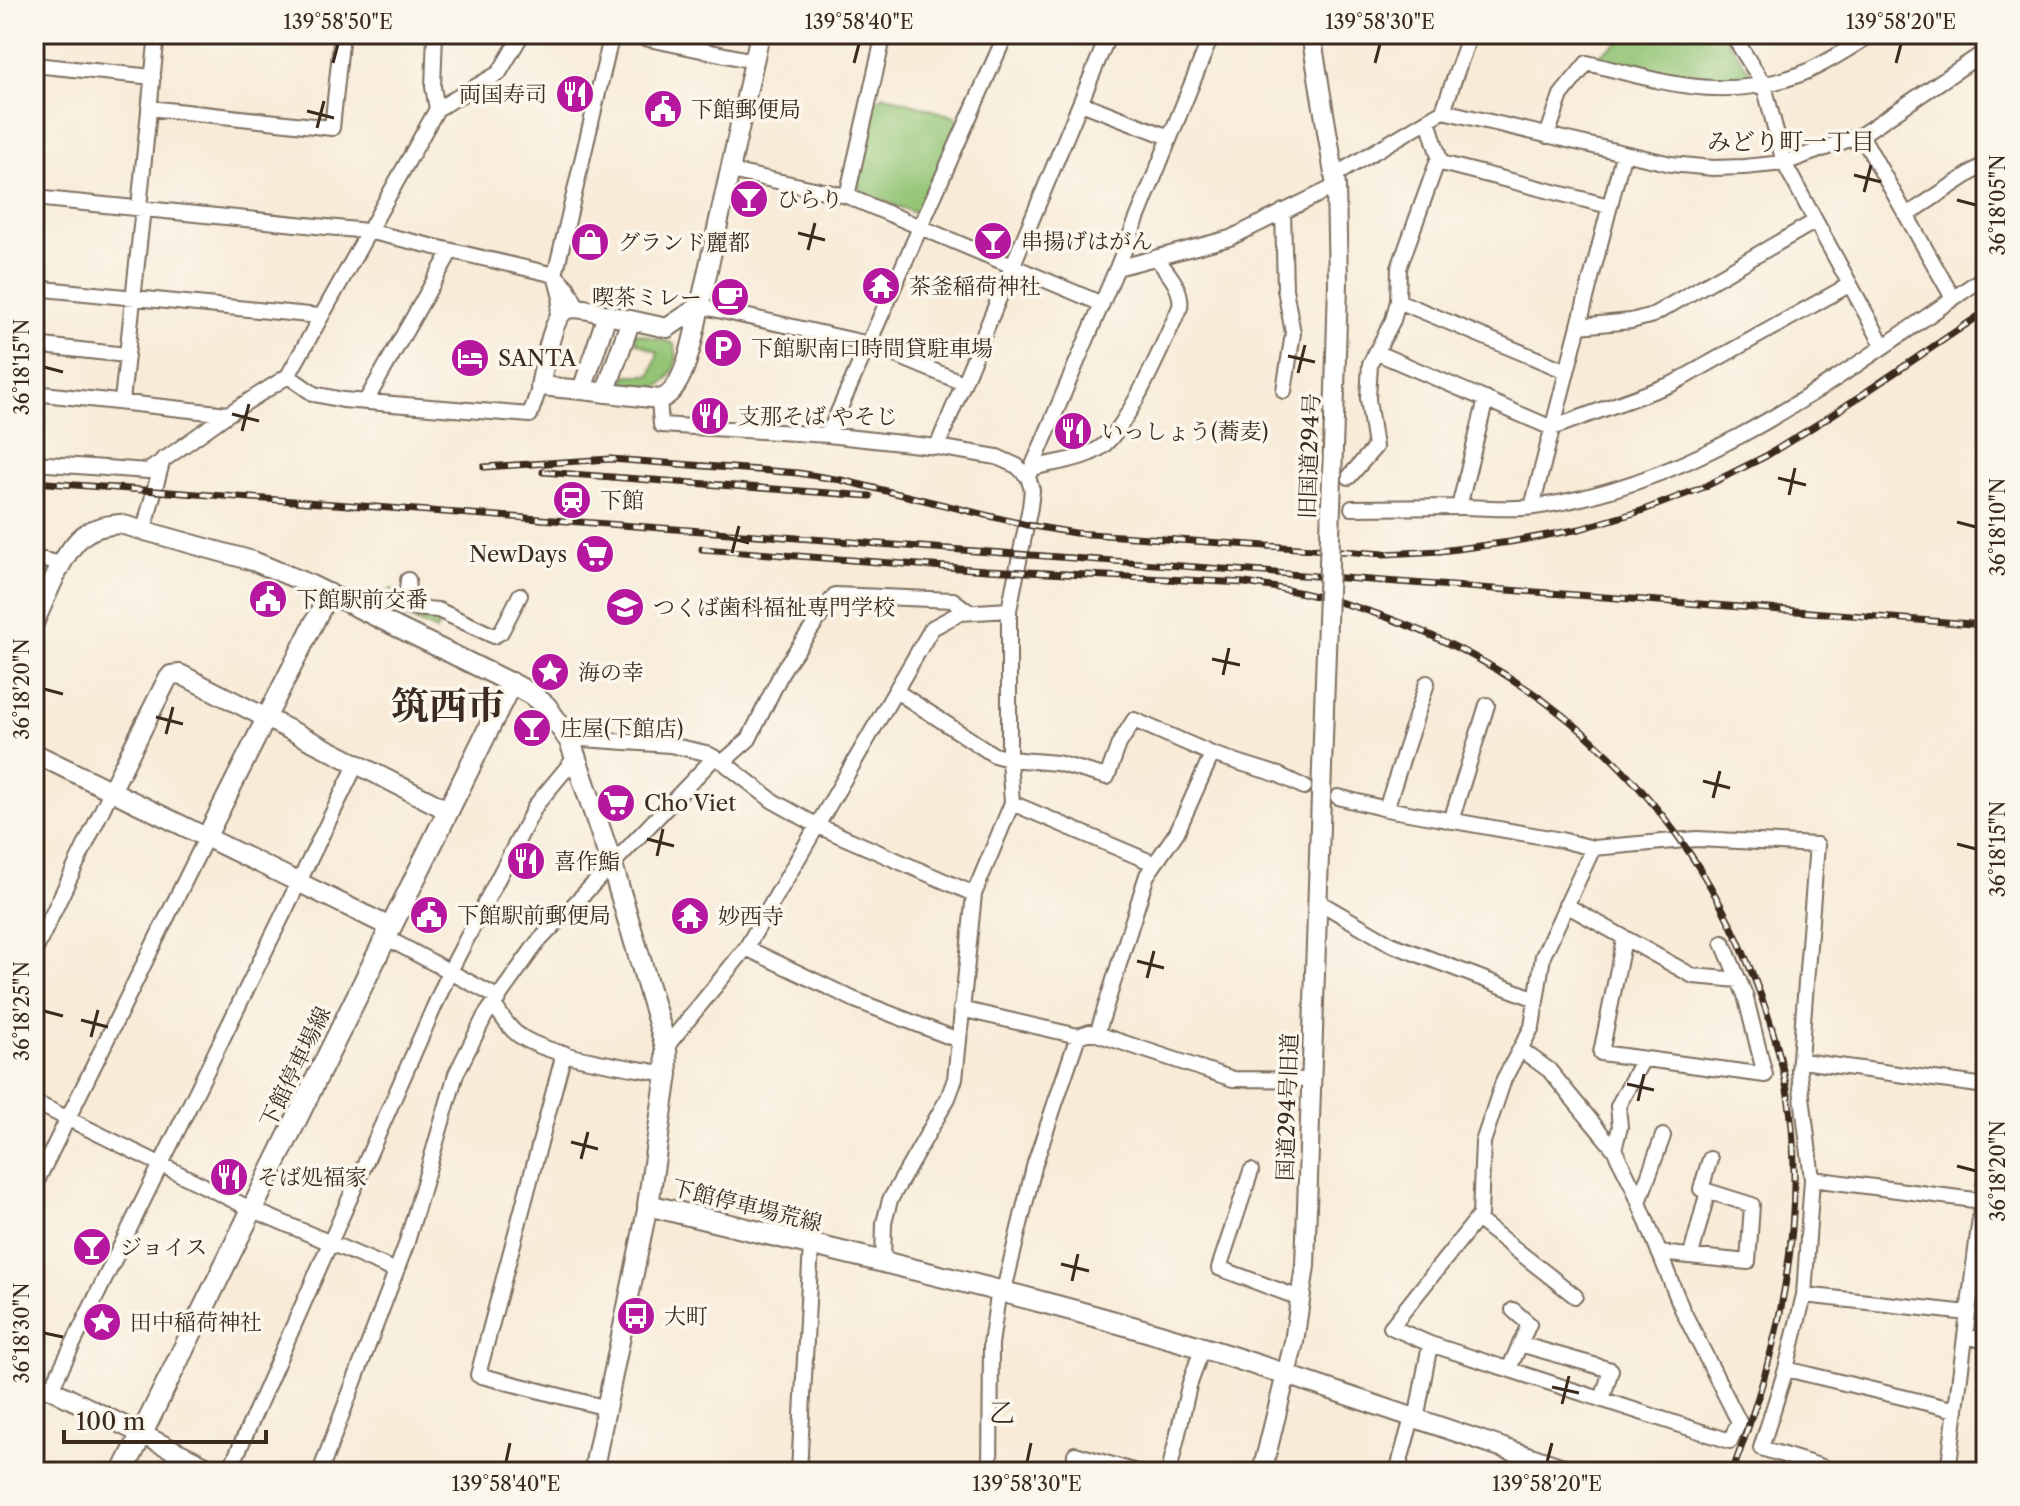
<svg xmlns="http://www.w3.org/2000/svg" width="2020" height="1506" viewBox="0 0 2020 1506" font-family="'Libre Caslon Text','Noto Serif JP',serif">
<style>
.green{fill:#93c575;stroke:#67784a;stroke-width:2}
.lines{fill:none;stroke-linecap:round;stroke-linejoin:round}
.minor-casing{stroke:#7d6e5f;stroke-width:18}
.tertiary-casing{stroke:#7d6e5f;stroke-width:22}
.secondary-casing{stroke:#7d6e5f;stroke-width:24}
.minor{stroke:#fff;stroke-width:14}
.tertiary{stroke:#fff;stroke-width:18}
.secondary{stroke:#fff;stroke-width:20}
.rail-casing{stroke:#3b2a1e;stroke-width:7}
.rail{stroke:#fbf7ec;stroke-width:4;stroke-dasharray:12;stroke-linecap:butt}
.tertiary-bridge-casing{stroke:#7d6e5f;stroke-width:22;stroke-linecap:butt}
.tertiary-bridge{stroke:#fff;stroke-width:18}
.ticks{fill:none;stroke:#3b2a1e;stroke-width:3}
.labels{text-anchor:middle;stroke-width:7;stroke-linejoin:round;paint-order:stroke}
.poi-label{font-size:22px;fill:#3b2a1e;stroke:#fbf7ec;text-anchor:start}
.street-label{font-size:22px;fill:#3b2a1e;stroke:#fbf7ec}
.neighbourhood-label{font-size:24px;fill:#3b2a1e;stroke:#fbf7ec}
.quarter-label{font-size:26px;fill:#3b2a1e;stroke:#fbf7ec}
.town-label{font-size:38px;font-weight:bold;fill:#3b2a1e;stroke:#fbf7ec}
.neatline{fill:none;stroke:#3b2a1e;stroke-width:3}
.ticks-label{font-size:20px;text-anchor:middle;fill:#3b2a1e}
</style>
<rect width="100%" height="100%" fill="#fbf7ec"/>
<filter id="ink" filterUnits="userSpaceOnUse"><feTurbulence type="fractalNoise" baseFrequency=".0125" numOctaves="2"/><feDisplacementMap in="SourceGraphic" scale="16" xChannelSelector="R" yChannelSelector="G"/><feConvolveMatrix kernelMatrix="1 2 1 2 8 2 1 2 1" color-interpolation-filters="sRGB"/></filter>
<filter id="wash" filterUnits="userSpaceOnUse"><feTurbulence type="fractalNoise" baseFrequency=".006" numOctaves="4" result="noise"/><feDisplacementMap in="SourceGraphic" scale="32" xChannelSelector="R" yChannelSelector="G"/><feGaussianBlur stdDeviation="1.8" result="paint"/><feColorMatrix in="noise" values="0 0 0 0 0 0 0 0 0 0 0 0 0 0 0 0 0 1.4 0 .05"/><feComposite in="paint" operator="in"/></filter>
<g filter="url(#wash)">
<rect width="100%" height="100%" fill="#f8ebd8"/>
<path class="green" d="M1631,34H1723L1752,74L1749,80L1698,83L1601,61L1600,54Z
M884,95L956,117L959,122L922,208L912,212L863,193L856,181L875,101Z
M635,333L673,343C682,360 673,377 658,387L622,384L628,375H651L658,352L636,342Z
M391,589L400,591L406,609L427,620H438L440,623L436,631L386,607L384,596Z"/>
</g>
<g filter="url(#ink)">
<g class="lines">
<defs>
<path id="minor" d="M435,34L433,87L437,109
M625,34L754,61
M1732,34L1764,85L1784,163L1883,345
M34,65L153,77
M1081,103L1169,137
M149,108L332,128L342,34
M1443,111L1671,164L1713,168L1744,167L1784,163L1861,135L1986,51
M1861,135L1953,298
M1547,136L1561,95L1587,63C1663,82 1724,103 1801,74C1826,64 1849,48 1872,34
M1437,162L1609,206
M730,171L847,196L1102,304
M1335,175L1443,111L1470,34
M847,196L884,34
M34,198L367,231L555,275L567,287L578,308
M139,207L157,34
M1283,211L1285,289L1293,333L1284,391
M1907,215L1986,163
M1117,268L1230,238L1336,186
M34,288L319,316
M1398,301L1566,371
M700,306L869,344L963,383
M557,318L561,298L555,275L612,34
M1579,326L1631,321L1653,315L1814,222
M34,345L126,355
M1375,352L1552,428L1672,384L1849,285
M288,376L314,394L343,400L530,415L540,386
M34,393L228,414
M659,399L661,425L828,435L937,447L997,457L1017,466L1028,477
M122,401L143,208
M366,401L451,251
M828,435L1006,34
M937,447L1109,34
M34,463L148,471L228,414L288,376L437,109L499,73L522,34
M1032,468C1054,462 1086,460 1104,445C1131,421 1164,342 1180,307C1183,289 1168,273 1157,259
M1349,477L1375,447L1368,399L1370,364L1393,320L1398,301L1399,268L1439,157L1428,120
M1459,507L1486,399
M1532,507L1623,155
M1352,508C1388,508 1425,507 1461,507C1485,507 1511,510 1534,507C1705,484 1848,369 1986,276
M144,529L163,459
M34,558L63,564
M408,580L406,601L413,608L438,610L494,636L501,632L520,595
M896,691L994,755L1009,759L1057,763L1107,777L1119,744L1134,720L1212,754L1279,775L1304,787
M570,741L583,739L670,745L706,753L723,762L773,801L818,826L974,894
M723,762L749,739L784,668L835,595L953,600L969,612
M1338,797L1386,809L1561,840L1593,848L1697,839L1817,845L1799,1071L1812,1179L1804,1295L1786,1369L1761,1448L1839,1472
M1012,803L1153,863
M1386,809L1427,683
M1451,821L1487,705
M1319,902L1391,944L1536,999
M1566,905L1693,976L1739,980
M385,937L499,998
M1624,939L1601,1053L1765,1075L1745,995L1723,943
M746,948L855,1000L958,1040
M34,953L112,789
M494,1005C501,1015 507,1026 517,1034C550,1058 626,1066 667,1074
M961,1009L1078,1036L1090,1032L1097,1034L1233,1079L1312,1080
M1097,1034L1147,875L1177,832L1212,754
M666,1047L746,948L932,628L960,613L1009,610
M1520,1049L1549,1070L1614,1149L1632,1185L1682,1309L1739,1422L1730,1441L1430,1344L1391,1327L1480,1215L1483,1142L1504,1079L1532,1027L1543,956L1593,848
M564,1053L478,1375L607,1408
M1802,1061L1986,1086
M34,1102L251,1209L396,1271
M1614,1149L1620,1127L1618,1106L1643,1059
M1251,1171L1219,1268L1302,1299
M1812,1179L1982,1201
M34,1187L207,836
M1639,1202L1663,1136
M1477,1219L1575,1296
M1659,1253L1748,1262L1752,1205L1701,1189L1710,1159
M1691,1255L1708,1191
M883,1262L884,1223L890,1200L948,1098L955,1079L974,894L1012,803L1009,759V610L1030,507L1032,490L1028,477L1117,268L1212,34
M1004,1290L1035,1163L1078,1036
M1804,1295L1968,1313
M1965,1337L1986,1339
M1520,1344L1611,1370L1602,1400
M1509,1369L1529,1324L1513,1310
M1786,1369L1956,1410
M51,1389L357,763
M1416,1420L1430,1344
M229,1472L450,971L536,805L575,758
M320,1472L406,1245L456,1074L485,1016L537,943L714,758
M799,1472L811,1245
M990,1472L991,1344L999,1289
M1074,1472L1075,1454L1136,1472
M1169,1472L1189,1386L1203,1346
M1397,1472L1412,1418
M1948,1472L1986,1170"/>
<path id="tertiary" d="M1311,34L1336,186L1338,283L1335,390
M700,306L667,328L607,315L582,390L659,399C687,394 696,321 702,297L760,34
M582,390L540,386C544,369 552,314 568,309C580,306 595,312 607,315
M605,393L631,320
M34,623C46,599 62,551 84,535C94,527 107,525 120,524L253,561L309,584L511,683
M34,753L390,927
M112,789L167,680L171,675L180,674L447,810
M207,836L329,593
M1287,1375L1575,1472
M34,1381L218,1472
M593,1472L648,1205
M1262,1472L1294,1342L1305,1266L1323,738"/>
<path id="secondary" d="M123,1472L511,683L531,694L546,706L570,741L612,865L666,1047L667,1074L648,1205C862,1258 1078,1304 1287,1375"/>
</defs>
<use href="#minor" class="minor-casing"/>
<use href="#tertiary" class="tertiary-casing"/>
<use href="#secondary" class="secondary-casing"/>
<use href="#minor" class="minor"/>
<use href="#tertiary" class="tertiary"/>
<use href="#secondary" class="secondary"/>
<defs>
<path id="rail" d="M484,467L611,459L798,473L841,480L1027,525L1075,533L1385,554L1441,551L1510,542L1580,529L1641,511L1704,487L1766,456L1829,417L1986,311
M543,472L870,496
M34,482L1986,625
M702,549L986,570L1245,583C1471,613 1659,749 1747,961C1771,1017 1790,1081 1793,1142C1800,1257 1773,1365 1732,1472"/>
</defs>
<use href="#rail" class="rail-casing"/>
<use href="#rail" class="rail"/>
<defs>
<path id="tertiary-bridge" d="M1323,738L1335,390"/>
</defs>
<use href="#tertiary-bridge" class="tertiary-bridge-casing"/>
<use href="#tertiary-bridge" class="tertiary-bridge"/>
</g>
</g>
<path class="ticks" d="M333,63L338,44M854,63L859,44M1375,63L1380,44M1896,63L1901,44M307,111L334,118M317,128L324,101M1854,175L1881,182M1864,192L1871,165M1957,200L1976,205M798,233L825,240M808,250L815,223M1288,356L1315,362M44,367L63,372M1298,373L1305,345M232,414L259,421M242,431L249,404M1778,478L1806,485M1789,495L1795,468M1957,522L1976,527M722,536L749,543M732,553L739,526M1212,659L1240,665M1223,675L1229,648M44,689L63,694M156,717L183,724M166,734L173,707M1703,781L1730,788M1713,798L1720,771M647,839L674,846M1957,844L1976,849M657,856L663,829M1137,961L1164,968M1147,978L1154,951M44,1011L63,1016M81,1020L108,1027M91,1037L98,1010M1627,1084L1654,1090M1638,1101L1644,1074M571,1142L598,1149M581,1159L588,1132M1957,1166L1976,1171M1061,1264L1089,1271M1072,1281L1078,1254M44,1333L63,1337M1552,1387L1579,1393M1562,1404L1569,1376M506,1462L510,1443M1027,1462L1031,1443M1547,1462L1552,1443"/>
<defs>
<symbol id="restaurant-disc" viewBox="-11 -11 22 22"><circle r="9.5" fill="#b5179e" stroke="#fbf7ec"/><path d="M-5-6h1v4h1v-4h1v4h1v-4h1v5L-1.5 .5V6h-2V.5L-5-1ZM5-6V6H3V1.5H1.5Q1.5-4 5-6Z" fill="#fff"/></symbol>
<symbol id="civic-disc" viewBox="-11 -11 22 22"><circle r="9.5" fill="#b5179e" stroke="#fbf7ec"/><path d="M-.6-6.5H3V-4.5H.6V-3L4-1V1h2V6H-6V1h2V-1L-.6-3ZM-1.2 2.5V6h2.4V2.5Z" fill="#fff"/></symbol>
<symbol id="bar-disc" viewBox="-11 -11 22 22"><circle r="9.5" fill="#b5179e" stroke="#fbf7ec"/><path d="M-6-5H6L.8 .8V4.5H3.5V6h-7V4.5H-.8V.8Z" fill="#fff"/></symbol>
<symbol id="shop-disc" viewBox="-11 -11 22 22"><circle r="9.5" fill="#b5179e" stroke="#fbf7ec"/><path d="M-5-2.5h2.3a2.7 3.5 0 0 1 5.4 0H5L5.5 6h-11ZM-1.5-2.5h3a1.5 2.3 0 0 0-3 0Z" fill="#fff"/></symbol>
<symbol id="temple-disc" viewBox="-11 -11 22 22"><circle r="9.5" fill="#b5179e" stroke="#fbf7ec"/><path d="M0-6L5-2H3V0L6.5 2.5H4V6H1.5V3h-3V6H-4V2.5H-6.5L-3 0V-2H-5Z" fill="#fff"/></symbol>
<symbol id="cafe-disc" viewBox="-11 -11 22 22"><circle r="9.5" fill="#b5179e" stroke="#fbf7ec"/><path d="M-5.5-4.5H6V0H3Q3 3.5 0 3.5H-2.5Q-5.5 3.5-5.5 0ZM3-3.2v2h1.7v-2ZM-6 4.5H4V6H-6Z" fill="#fff"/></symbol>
<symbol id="parking-disc" viewBox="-11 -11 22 22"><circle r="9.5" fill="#b5179e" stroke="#fbf7ec"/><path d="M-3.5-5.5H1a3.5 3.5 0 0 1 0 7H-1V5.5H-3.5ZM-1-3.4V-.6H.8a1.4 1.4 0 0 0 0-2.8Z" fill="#fff"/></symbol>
<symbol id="hotel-disc" viewBox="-11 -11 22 22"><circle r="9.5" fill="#b5179e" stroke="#fbf7ec"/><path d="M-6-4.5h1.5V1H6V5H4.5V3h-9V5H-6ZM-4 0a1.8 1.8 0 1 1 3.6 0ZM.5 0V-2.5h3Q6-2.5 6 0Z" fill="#fff"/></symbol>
<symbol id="station-disc" viewBox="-11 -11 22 22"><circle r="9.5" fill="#b5179e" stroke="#fbf7ec"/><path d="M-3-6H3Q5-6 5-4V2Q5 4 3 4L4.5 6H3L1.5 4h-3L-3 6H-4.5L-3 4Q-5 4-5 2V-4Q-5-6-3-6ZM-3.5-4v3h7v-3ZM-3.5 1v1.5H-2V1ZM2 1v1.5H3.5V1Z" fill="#fff"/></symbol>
<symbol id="supermarket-disc" viewBox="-11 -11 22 22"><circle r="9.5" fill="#b5179e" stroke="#fbf7ec"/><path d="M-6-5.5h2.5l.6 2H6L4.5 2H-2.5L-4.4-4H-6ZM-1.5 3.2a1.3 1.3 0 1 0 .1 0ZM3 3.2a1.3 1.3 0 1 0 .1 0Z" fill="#fff"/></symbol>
<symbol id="school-disc" viewBox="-11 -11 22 22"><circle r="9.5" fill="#b5179e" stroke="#fbf7ec"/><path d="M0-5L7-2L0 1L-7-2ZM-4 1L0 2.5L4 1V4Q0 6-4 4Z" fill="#fff"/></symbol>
<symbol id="sight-disc" viewBox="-11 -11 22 22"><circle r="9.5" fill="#b5179e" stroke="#fbf7ec"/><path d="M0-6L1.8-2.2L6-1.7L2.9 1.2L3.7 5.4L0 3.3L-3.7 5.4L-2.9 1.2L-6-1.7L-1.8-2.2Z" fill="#fff"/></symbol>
<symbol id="bus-disc" viewBox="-11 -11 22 22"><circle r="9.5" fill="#b5179e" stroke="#fbf7ec"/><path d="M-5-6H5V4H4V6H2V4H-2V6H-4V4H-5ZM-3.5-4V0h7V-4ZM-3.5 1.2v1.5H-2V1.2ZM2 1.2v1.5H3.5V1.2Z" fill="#fff"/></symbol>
</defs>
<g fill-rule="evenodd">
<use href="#restaurant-disc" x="553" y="72" width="44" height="44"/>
<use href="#civic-disc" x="641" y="87" width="44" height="44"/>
<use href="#bar-disc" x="727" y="177" width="44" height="44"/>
<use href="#bar-disc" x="971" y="219" width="44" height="44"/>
<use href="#shop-disc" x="568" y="220" width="44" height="44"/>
<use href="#temple-disc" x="859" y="264" width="44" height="44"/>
<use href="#cafe-disc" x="708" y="275" width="44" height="44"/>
<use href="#parking-disc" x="701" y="326" width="44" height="44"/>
<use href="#hotel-disc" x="448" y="336" width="44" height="44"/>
<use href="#restaurant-disc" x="688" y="394" width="44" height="44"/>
<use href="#restaurant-disc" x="1051" y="409" width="44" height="44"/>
<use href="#station-disc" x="550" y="478" width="44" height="44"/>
<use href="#supermarket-disc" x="573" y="532" width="44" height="44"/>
<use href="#civic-disc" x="246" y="577" width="44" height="44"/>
<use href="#school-disc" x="603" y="585" width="44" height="44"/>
<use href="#sight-disc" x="528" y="650" width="44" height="44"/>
<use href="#bar-disc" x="510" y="706" width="44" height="44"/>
<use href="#supermarket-disc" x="594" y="781" width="44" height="44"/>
<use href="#restaurant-disc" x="504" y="839" width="44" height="44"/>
<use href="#civic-disc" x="407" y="893" width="44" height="44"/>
<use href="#temple-disc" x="668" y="894" width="44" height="44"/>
<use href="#restaurant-disc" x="207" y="1155" width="44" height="44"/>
<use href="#bar-disc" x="70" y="1225" width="44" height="44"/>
<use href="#bus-disc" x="614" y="1294" width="44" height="44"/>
<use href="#sight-disc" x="80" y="1300" width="44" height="44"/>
</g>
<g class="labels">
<g class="poi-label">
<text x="547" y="102" text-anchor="end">両国寿司</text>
<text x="691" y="117">下館郵便局</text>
<text x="777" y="207">ひらり</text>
<text x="1021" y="249">串揚げはがん</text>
<text x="618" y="250">グランド麗都</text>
<text x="909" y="294">茶釜稲荷神社</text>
<text x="702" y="305" text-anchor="end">喫茶ミレー</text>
<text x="751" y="356">下館駅南口時間貸駐車場</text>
<text x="498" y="366">SANTA</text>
<text x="738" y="424">支那そば やそじ</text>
<text x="1101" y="439">いっしょう(蕎麦)</text>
<text x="600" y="508">下館</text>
<text x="567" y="562" text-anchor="end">NewDays</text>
<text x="296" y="607">下館駅前交番</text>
<text x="653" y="615">つくば歯科福祉専門学校</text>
<text x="578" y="680">海の幸</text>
<text x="560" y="736">庄屋(下館店)</text>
<text x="644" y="811">Cho Viet</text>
<text x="554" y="869">喜作鮨</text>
<text x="457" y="923">下館駅前郵便局</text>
<text x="718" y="924">妙西寺</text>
<text x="257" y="1185">そば処福家</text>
<text x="120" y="1255">ジョイス</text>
<text x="664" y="1324">大町</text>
<text x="130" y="1330">田中稲荷神社</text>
</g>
<g class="street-label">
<text transform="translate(1309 456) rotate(-88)" y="8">旧国道294号</text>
<text transform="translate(295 1067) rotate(-64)" y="8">下館停車場線</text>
<text transform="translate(1287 1107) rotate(-88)" y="8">国道294号旧道</text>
<text transform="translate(747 1205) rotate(14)" y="8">下館停車場荒線</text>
</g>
<g class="neighbourhood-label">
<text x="1791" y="150">みどり町一丁目</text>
</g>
<g class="quarter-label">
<text x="1002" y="1422">乙</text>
</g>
<g class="town-label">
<text x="448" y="719">筑西市</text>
</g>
</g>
<rect width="2020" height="1506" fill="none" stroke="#fbf7ec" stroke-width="88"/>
<path d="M64 1430v12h202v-12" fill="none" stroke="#3b2a1e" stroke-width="4"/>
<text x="76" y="1430" font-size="24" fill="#3b2a1e" stroke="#fbf7ec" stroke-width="6" paint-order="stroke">100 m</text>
<rect x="44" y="44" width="1932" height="1418" class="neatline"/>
<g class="ticks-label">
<text x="338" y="29">139°58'50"E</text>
<text x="859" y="29">139°58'40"E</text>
<text x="1380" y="29">139°58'30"E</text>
<text x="1901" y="29">139°58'20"E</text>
<text transform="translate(1998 205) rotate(-90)" y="7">36°18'05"N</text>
<text transform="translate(22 367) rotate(-90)" y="7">36°18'15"N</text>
<text transform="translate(1998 527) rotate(-90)" y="7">36°18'10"N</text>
<text transform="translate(22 689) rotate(-90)" y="7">36°18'20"N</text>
<text transform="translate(1998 849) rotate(-90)" y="7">36°18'15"N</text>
<text transform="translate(22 1011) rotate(-90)" y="7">36°18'25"N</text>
<text transform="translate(1998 1171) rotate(-90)" y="7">36°18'20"N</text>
<text transform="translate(22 1333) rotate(-90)" y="7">36°18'30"N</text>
<text x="506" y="1491">139°58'40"E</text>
<text x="1027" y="1491">139°58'30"E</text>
<text x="1547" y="1491">139°58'20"E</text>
</g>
</svg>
